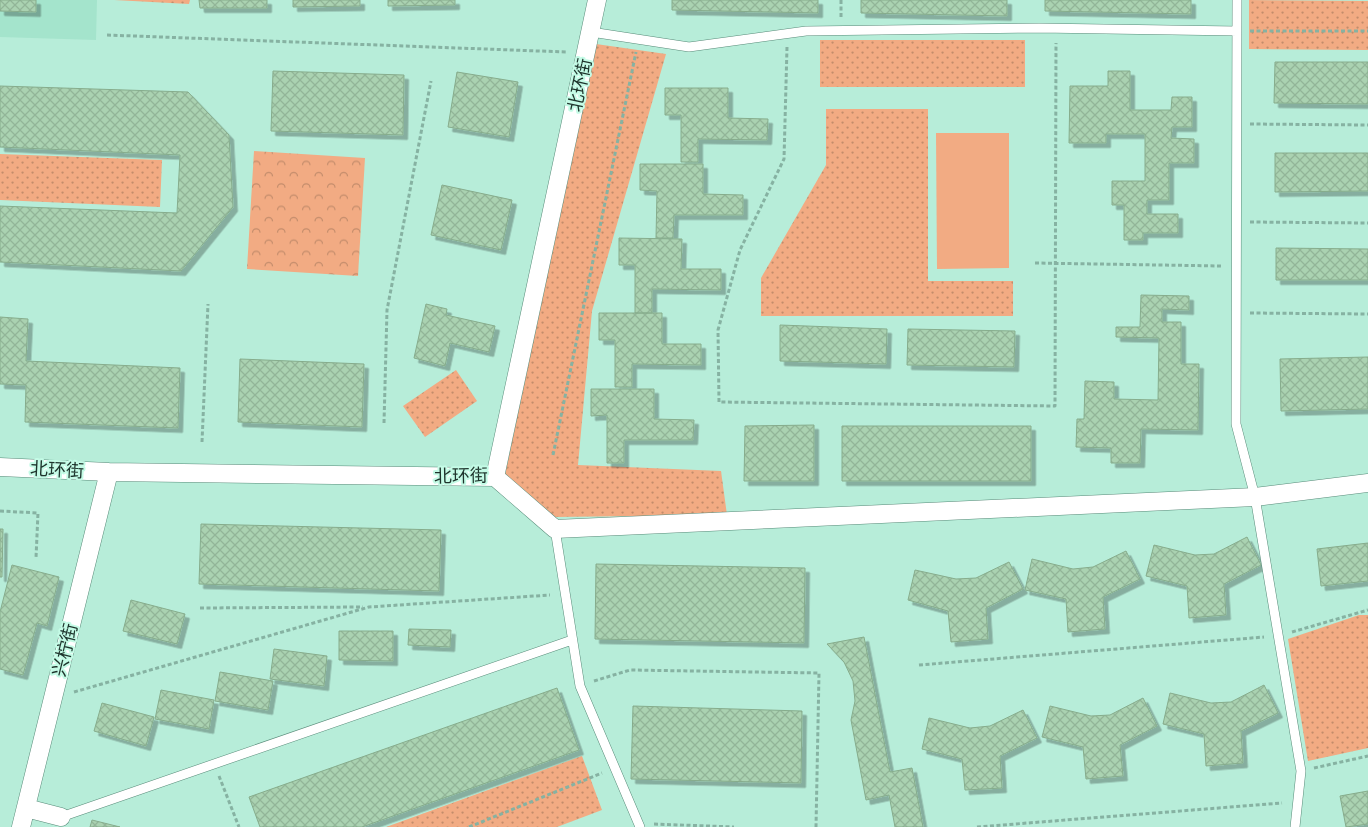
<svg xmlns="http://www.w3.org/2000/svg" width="1368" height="827" viewBox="0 0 1368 827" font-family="'PT Sans Narrow','Noto Sans SC',sans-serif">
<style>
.built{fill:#a4e4cc}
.grass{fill:url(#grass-dots)}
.park{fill:url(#park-crowns)}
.garden{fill:#f2ab83}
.building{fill:url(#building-cross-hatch);stroke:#86ac8c;filter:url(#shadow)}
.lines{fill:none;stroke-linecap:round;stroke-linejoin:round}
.service-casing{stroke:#588b79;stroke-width:10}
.minor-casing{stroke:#588b79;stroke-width:19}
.path{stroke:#86b2a2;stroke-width:3;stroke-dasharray:4 2.5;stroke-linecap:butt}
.service{stroke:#fff;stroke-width:9}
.minor{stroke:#fff;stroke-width:18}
.labels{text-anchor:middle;stroke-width:4;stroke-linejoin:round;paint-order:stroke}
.street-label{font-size:18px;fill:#1e342c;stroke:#c4fbe6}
</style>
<defs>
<pattern id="grass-dots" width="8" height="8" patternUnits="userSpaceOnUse" patternTransform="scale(1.25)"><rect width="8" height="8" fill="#f2ab83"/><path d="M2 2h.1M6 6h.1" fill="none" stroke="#c38c6b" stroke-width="1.8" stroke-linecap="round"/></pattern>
<pattern id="park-crowns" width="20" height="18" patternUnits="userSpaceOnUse" patternTransform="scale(1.25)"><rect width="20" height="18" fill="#f2ab83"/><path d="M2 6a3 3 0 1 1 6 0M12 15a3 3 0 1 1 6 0" fill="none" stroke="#c38c6b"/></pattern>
<pattern id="building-cross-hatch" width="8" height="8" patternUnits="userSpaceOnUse" patternTransform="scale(1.25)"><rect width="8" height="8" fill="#aad2b1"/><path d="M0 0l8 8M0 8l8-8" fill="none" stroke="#92b598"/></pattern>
<filter id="shadow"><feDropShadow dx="4.5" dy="4.5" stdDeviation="0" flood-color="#0004"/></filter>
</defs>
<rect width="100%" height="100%" fill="#b7edd9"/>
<path class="built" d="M0,0H97L96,40L0,37Z"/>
<path class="grass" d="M114,0H190L189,4Z
M1249,0L1368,1V50L1249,49Z
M820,40H1025V87H820Z
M596,44L666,54L592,311L578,465L721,471L727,515L555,517L505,474Z
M826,109H928V281H1013V316H761V278L826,165Z
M0,154L162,160L160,207L0,200Z
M456,370L477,401L425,437L403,406Z
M1359,615H1368V748L1308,761L1288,639Z
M582,756L602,810L557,827H386Z"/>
<path class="park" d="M254,151L365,158L358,276L247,269Z"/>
<path class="garden" d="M936,133H1009V268L937,269Z"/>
<path class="building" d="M0,0H36V12L0,11Z
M199,0H267V8H200Z
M293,0H360V6L293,7Z
M388,0H455V5L388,6Z
M672,0H818V13L672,10Z
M861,0H1007V16L861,13Z
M1045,0H1191V14L1045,11Z
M1275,62H1368V104L1274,103Z
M273,71L404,75L403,135L271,131Z
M1108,71H1130V110H1171L1172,97H1192V127H1172L1171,138L1194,139V163H1169V200H1147V214H1178V233H1143V240H1124V205H1112V181H1145V134H1106V143H1069L1070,86H1108Z
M457,72L518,82L509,137L448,127Z
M0,86L188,92L229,135L233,207L181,271L0,262V206L177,213L180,155L0,147Z
M665,88H728V118L768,119L767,140L698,139V162H681V115H665Z
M1275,153H1368V191L1275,192Z
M640,164H703V194L743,195V215H674L673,238H656L657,191L640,190Z
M442,185L512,200L501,250L431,235Z
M619,238L682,239L681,269H721V290L652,289V313H635V265H619Z
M1276,248L1368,249V280H1276Z
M1141,295L1189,296V310L1162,309V322H1181V364H1199L1198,430L1141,429L1140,463H1111V448L1076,447L1077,419H1084L1085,381L1114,382V399L1158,400L1159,338L1116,337V327H1140Z
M426,304L447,309L446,315L495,326L489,352L450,343L445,366L414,358Z
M599,313H662V344H701V365L632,364V387H615V340H599Z
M0,317L28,319L26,361L180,368L178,428L25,422L26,385L0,384Z
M780,325L887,329L886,364L780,361Z
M908,329L1015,331L1014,367L907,365Z
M1368,357V409L1281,411L1280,359Z
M240,359L364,364L362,427L238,422Z
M591,389H654V419L694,420L693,440H624V463H607V415L591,416Z
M814,425V481H744L745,426Z
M842,426H1031V481H842Z
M201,524L441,530L439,591L199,584Z
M0,529H3L2,577H0Z
M1247,537L1261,565L1224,584L1226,615L1189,618L1187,586L1146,576L1154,545L1195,555L1214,554Z
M1368,543V581L1321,586L1317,549Z
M1126,551L1140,579L1103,597L1105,629L1068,632L1066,599L1025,590L1032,559L1073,569L1093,567Z
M1009,562L1023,589L986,608L988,639L951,642L948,611L908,600L915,570L956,579L976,578Z
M596,564L805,568L804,643L595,639Z
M12,565L59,577L47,626L37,623L23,675L0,669V612Z
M131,600L185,614L177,644L123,631Z
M409,629L451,630L450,647L408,645Z
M339,631H393V661L339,660Z
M864,637L890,772L912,768L923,827H895L889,795L866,800L851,720L855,701L853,681L844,662L827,644Z
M274,649L327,656L324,686L270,679Z
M220,672L273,681L268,710L215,701Z
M1264,685L1278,713L1241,731L1243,763L1206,766L1204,734L1163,724L1170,693L1211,703L1231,702Z
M557,688L579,750L362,827H260L249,797Z
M161,690L214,700L209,729L155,719Z
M1143,698L1157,726L1120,745L1123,776L1086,779L1083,747L1042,737L1050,706L1091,716L1110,715Z
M102,703L154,717L146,746L94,731Z
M633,706L802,711L801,783L631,779Z
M1023,710L1037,738L1000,756L1002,788L965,790L962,759L922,749L929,718L970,728L990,726Z
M1368,791V824L1346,827L1340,796Z
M92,820L120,827H90Z"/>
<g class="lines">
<defs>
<path id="service" d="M1237,0L1236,424L1255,497L1301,771L1295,827
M591,32L689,47L806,31L1039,28L1237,31
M555,529L580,686L640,827
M61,817L572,640"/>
<path id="minor" d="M0,467L109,472L495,477L597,0
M495,477L555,529L1255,497L1368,483
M26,808L61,817
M21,827L109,472"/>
</defs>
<use href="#service" class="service-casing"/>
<use href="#minor" class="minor-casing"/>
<path class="path" d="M841,0V17
M1250,31H1368
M107,35L566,52
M787,47L784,159L740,250L718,330L719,402L1055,406L1056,43
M1250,124L1368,125
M1250,222L1368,223
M1035,263L1222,266
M1250,313L1368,314
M384,423L387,310L431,81
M202,442L208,304
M553,455L636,52
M0,511L38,513L36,558
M200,608L363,607
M1292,632L1368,610
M919,665L1264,637
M594,681L630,670L819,673L816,827
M74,692L369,607L550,595
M1314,768L1368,756
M219,776L239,827
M654,824L734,827
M469,827L602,773
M977,827L1282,803"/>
<use href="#service" class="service"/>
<use href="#minor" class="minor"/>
</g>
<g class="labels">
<g class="street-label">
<text transform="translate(580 85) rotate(-78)" y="6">北环街</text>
<text transform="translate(57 470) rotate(3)" y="6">北环街</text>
<text transform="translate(461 476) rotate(-1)" y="6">北环街</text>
<text transform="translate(65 650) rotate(-76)" y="6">兴柠街</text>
</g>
</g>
</svg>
